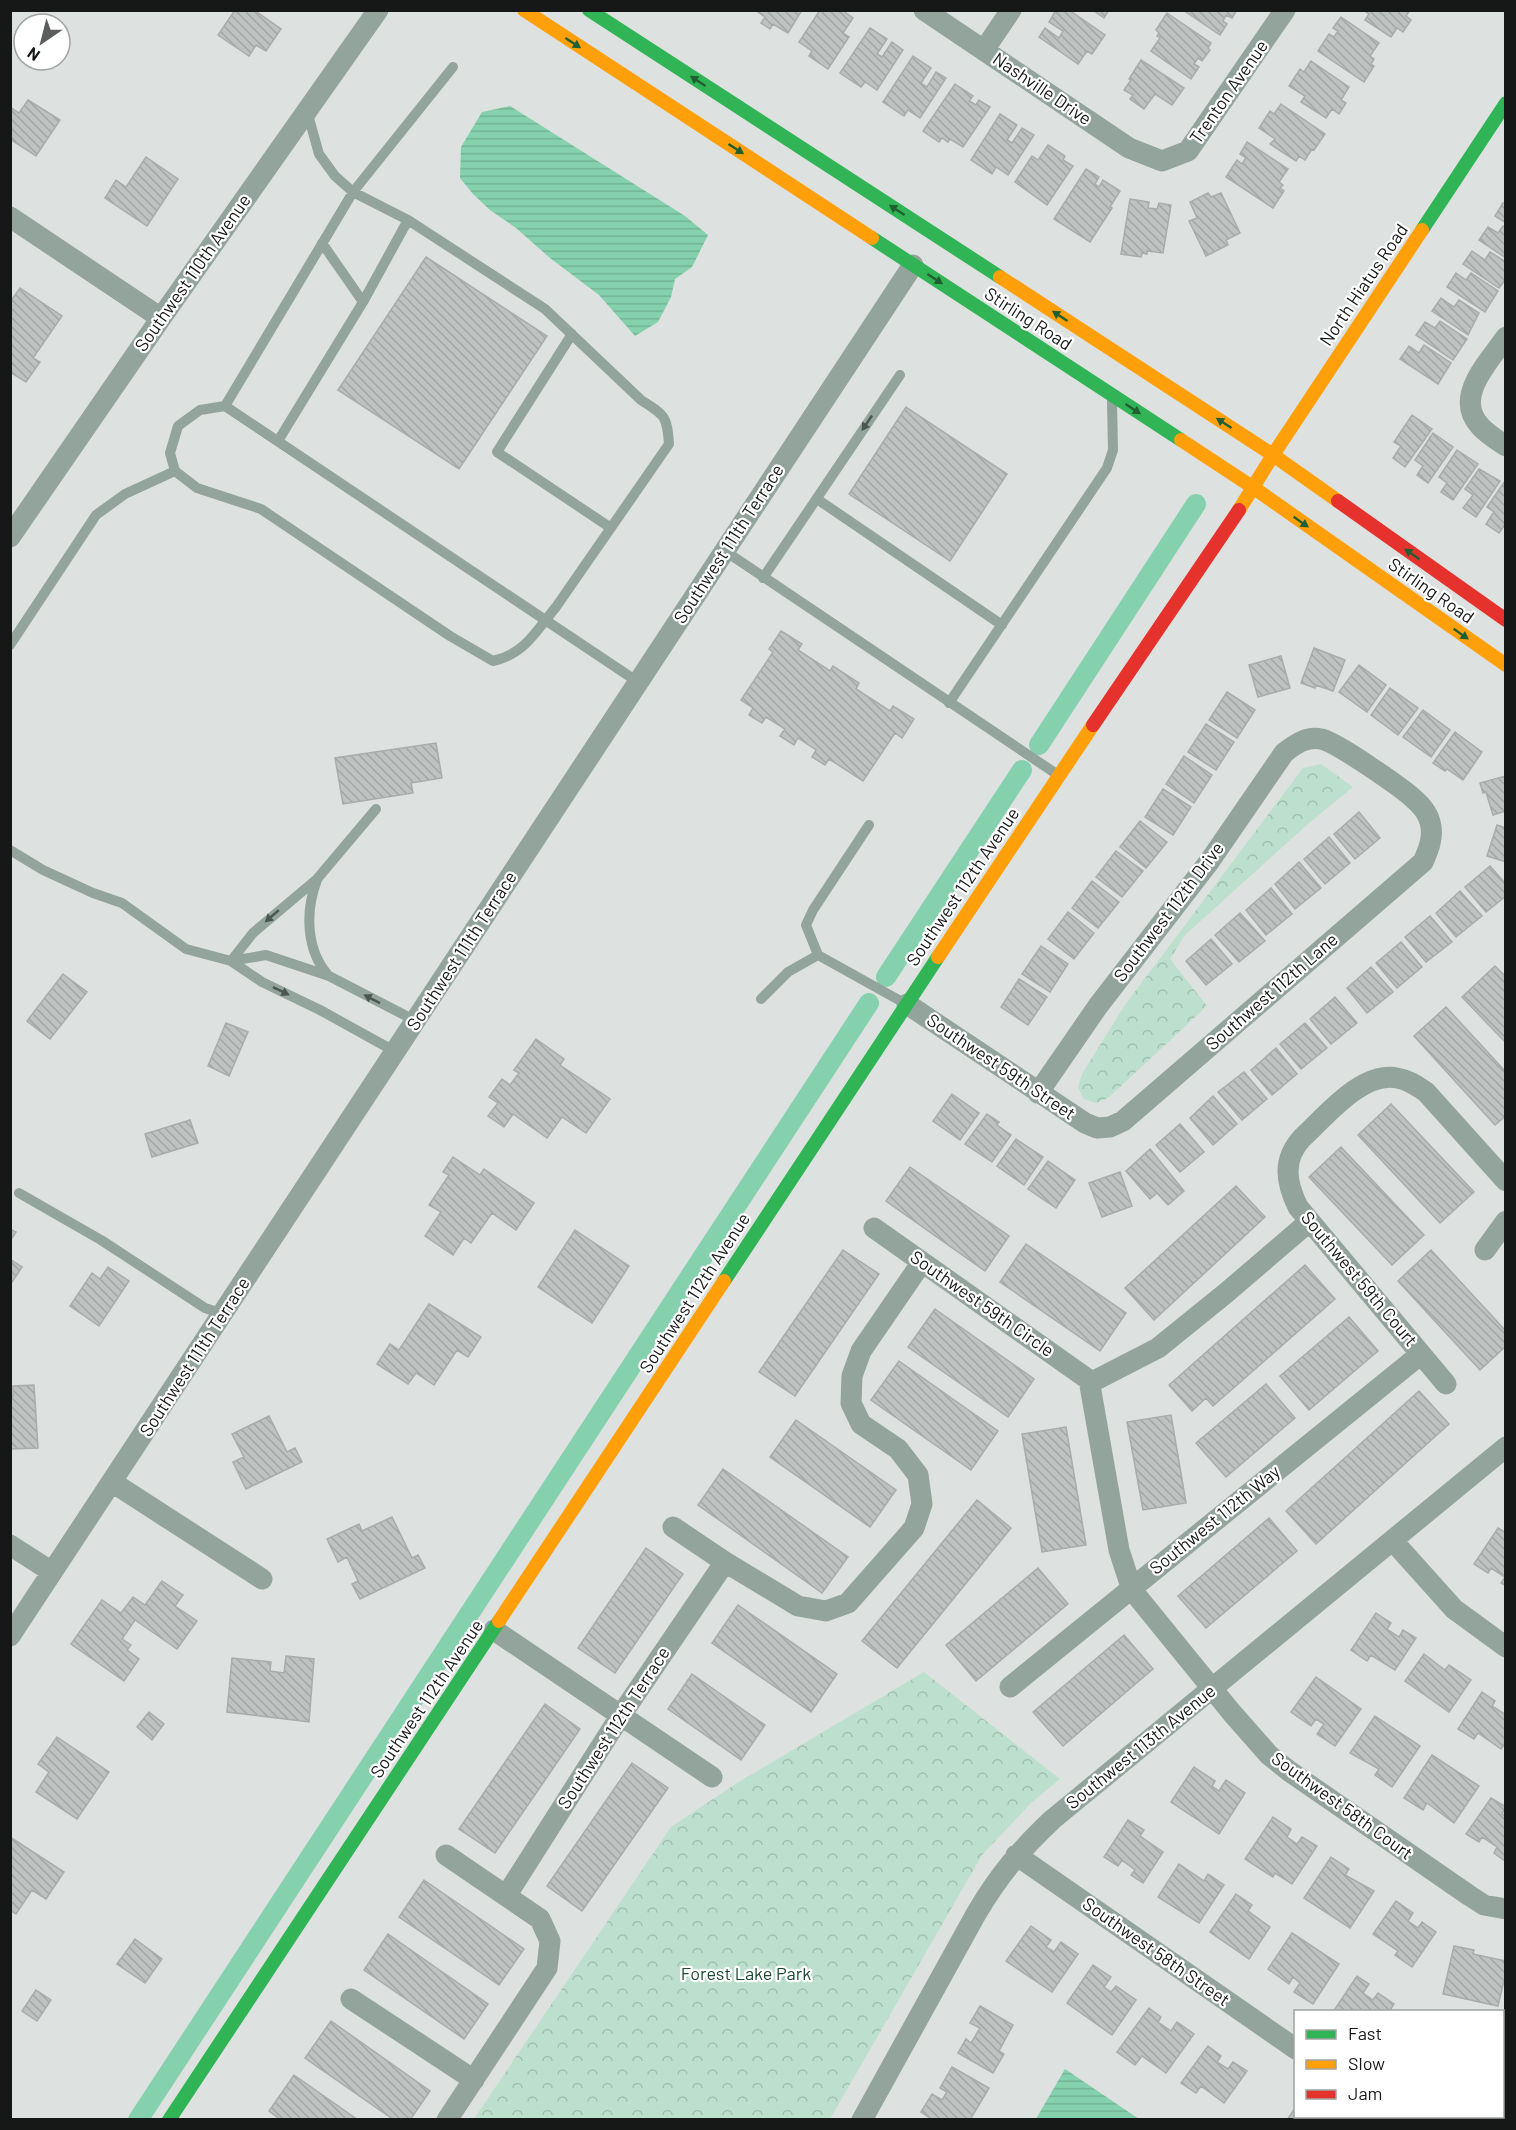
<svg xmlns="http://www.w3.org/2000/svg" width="1516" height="2130" viewBox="0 0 1516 2130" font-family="Barlow,sans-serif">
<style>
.forest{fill:url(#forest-crowns)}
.water{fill:url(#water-rules)}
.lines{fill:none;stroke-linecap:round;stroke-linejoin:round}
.canal{stroke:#85d1ad;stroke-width:20}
.building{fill:url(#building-back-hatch);stroke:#a9acaa;stroke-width:1.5}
.lane{stroke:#92a49b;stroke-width:10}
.street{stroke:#92a49b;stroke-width:21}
.fast{stroke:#30b455;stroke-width:14}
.slow{stroke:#ff9f0a;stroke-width:14}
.jam{stroke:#e5322d;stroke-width:14}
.oneway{fill:#215e32}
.oneway2{fill:#4d5752}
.labels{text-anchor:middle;stroke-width:4.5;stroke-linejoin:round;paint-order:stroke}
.street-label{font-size:18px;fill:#151816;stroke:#fff}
.park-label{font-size:18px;fill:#1c4834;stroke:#fff}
</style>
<defs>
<pattern id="forest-crowns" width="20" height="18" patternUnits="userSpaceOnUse" patternTransform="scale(1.5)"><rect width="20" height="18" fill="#bce0cd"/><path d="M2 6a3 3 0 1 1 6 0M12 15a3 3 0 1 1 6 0" fill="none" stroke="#a1bfaf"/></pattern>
<pattern id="water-rules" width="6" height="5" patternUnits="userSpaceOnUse" patternTransform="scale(1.5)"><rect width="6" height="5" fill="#85d1ad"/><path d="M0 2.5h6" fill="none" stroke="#72b394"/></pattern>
<pattern id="building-back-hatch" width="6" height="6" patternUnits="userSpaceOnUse" patternTransform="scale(1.5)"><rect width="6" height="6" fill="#bec2c0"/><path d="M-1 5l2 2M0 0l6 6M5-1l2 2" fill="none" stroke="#a2a6a4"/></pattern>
</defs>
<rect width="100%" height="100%" fill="#dde1df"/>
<path class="forest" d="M1321,764L1353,787L1308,824L1185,935L1170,959L1207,1006L1108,1098L1096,1103L1084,1099L1078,1087L1082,1074L1125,1005L1303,768Z
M924,1672L1060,1779L1031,1803L982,1855L830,2119H474L671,1827L737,1783Z"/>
<path class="water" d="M510,106L685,216L708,235L692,267L675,279L671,297L658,322L635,336L599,295L550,258L516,228L490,210L473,194L460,178L461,147L482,112Z
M1065,2069L1139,2119H1036Z"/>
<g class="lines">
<path class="canal" d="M1039,745L1196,504
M886,977L1022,770
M138,2120L869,1003"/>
</g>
<path class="building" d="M235,10H254L281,29L266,51L256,45L249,56L218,35Z
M755,10H802L788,33L773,24L770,29L761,23L765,17Z
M820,10H842L853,18L843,33L849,37L828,69L809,56L812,51L799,42Z
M1056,10H1069L1105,35L1092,54L1087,51L1078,64L1039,37L1045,28L1059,38L1063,31L1049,22Z
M1093,10H1109L1104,18Z
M1183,10H1237L1232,18L1226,15L1223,21L1227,24L1220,35Z
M1363,10H1410L1406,16L1411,20L1403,32L1397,28L1391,37L1365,20L1369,14Z
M1167,13L1211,43L1208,48L1210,50L1202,61L1198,58L1194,64L1199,67L1191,79L1151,51L1160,38L1157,36L1159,33L1156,30Z
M1341,17L1379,43L1370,56L1374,59L1371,64L1374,66L1364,82L1318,51L1329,34L1334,37L1338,31L1333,28Z
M870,28L887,39L877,54L882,57L892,42L903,50L877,90L865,82L861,87L840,73Z
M913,56L931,68L921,83L927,87L936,72L946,78L920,118L908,110L904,116L883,102Z
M1141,60L1184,88L1172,105L1155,94L1144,109L1130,99L1133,95L1124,90L1131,80L1129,79Z
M1311,61L1349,87L1341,100L1346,103L1339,114L1332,109L1326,118L1301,102L1305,96L1289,86L1300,69L1304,72Z
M955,84L973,96L969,101L976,105L979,100L990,107L963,147L950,139L948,142L942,138L939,142L923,131Z
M28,100L60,120L36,156L10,139V107L19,113Z
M1281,104L1325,134L1314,150L1312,149L1305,160L1299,156L1296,161L1270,144L1275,139L1259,128L1270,111L1274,114Z
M1000,114L1017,125L1007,140L1012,143L1022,128L1034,135L1008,175L996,167L992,174L971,160Z
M1247,142L1288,169L1279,182L1283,185L1280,188L1284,191L1273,208L1226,177L1237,160L1242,164L1246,158L1240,154Z
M1048,145L1065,156L1063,160L1073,166L1047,205L1015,182L1032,156L1038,160Z
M146,157L178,179L147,226L105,198L116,180L126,187Z
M1086,169L1099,177L1095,184L1099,187L1103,180L1120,191L1110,207L1112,208L1090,242L1054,219Z
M1208,193L1211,197L1221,193L1240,233L1226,240L1228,245L1206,256L1189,221L1197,218L1190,202Z
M1130,199L1149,202L1148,208L1157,209L1159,203L1171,205L1163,253L1147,251V254L1142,253L1141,257L1121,254Z
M1503,203L1506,204V223L1495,216Z
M1503,226L1506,228V258L1479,240L1488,227L1498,233Z
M1472,251L1485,260L1490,252L1506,262V279L1499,288L1463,264Z
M426,257L547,336L459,469L338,390Z
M1456,273L1466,280L1471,273L1498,291L1485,312L1447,287Z
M20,288L62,316L33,358L40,362L26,382L10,372V302Z
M1441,298L1454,307L1459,300L1479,313L1468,335L1432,311Z
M1440,321L1467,339L1453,360L1416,335L1425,322L1435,328Z
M1424,345L1451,363L1438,384L1400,359L1409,346L1419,353Z
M906,407L1007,474L950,561L849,494Z
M1412,415L1432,429L1405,467L1393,458L1401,446L1394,442Z
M1433,433L1453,447L1428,483L1417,475L1423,466L1415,460Z
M1457,450L1478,464L1453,500L1441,492L1447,483L1439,477Z
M1479,469L1500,481L1476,517L1463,508L1473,495L1465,489Z
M1505,481L1506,523L1499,533L1486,524L1494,512L1487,507Z
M781,631L802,644L798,650L830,671L833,666L859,683L856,689L890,711L893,706L914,719L902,738L895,733L863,781L829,759L825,765L812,757L816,750L798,738L794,745L780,736L785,729L766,717L762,723L749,715L753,708L741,700L773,652L769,649Z
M1314,648L1345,660L1333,691L1316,685L1315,688L1301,683Z
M1281,656L1290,688L1258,697L1249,665Z
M1359,665L1386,685L1367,712L1339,692Z
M1390,688L1418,708L1398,735L1371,715Z
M1227,692L1255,710L1237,738L1209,720Z
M1423,710L1450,730L1431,757L1403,737Z
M1206,724L1234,742L1216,770L1188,752Z
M1455,732L1482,752L1463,780L1447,769L1445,771L1433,763Z
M436,743L442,778L411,783L413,793L343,804L335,758Z
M1184,756L1212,775L1194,803L1166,784Z
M1506,776V811L1493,815L1486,792L1483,793L1480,783Z
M1163,789L1191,807L1173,835L1145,817Z
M1359,812L1380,838L1355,859L1334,834Z
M1140,821L1167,842L1146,868L1120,847Z
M1497,825L1506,828V862L1487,856Z
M1329,837L1350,863L1325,884L1304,859Z
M1116,851L1143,871L1122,897L1096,877Z
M1299,862L1321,888L1295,909L1275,884Z
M1490,866L1506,884V896L1486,912L1465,887Z
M1092,881L1119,902L1098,928L1072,908Z
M1271,888L1292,914L1266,935L1246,910Z
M1460,891L1482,916L1456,937L1436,913Z
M1068,912L1094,933L1074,959L1048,939Z
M1240,913L1265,941L1239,962L1215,935Z
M1430,916L1452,942L1426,962L1405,937Z
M1211,939L1232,964L1206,985L1186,961Z
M1401,942L1422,967L1397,988L1376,963Z
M1041,946L1068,964L1050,992L1022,974Z
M1495,966L1506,977V1043L1462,997Z
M1371,967L1393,992L1367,1013L1347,988Z
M63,974L87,992L50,1039L27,1021Z
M1019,979L1047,997L1028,1025L1001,1007Z
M1335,997L1357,1023L1331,1044L1310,1019Z
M1446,1007L1506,1072V1116L1495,1125L1414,1036Z
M226,1023L248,1032L229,1076L208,1066Z
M1305,1023L1327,1048L1301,1069L1280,1044Z
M536,1039L564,1059L560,1065L610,1099L586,1133L562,1117L547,1138L513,1114L504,1127L488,1116L498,1103L489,1097L502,1079L510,1085L519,1073L514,1070Z
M1276,1048L1297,1074L1272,1095L1251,1070Z
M1244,1072L1267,1099L1242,1120L1218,1092Z
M952,1094L979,1113L960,1140L933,1121Z
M1213,1096L1237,1124L1213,1145L1190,1118Z
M1391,1104L1474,1192L1440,1223L1358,1135Z
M987,1114L999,1122L997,1125L1011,1135L992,1162L965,1144Z
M190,1120L198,1143L152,1157L145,1134Z
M1180,1124L1204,1152L1180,1172L1156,1145Z
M1016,1139L1043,1157L1024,1185L997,1166Z
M1341,1147L1424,1235L1392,1265L1309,1177Z
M1150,1149L1184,1191L1168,1205L1157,1193L1150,1199L1126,1171Z
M453,1157L480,1175L484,1169L534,1203L516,1230L492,1213L471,1243L464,1238L453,1255L425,1236L441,1212L429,1205L449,1175L443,1172Z
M1048,1161L1075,1180L1056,1208L1028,1189Z
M910,1167L1009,1236L985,1271L886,1201Z
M1120,1172L1132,1206L1102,1217L1089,1183Z
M1236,1186L1265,1217L1154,1320L1125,1288Z
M10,1229L16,1232L10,1241Z
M575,1230L629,1266L592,1323L538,1287Z
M1026,1244L1126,1313L1100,1351L1000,1282Z
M843,1250L879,1274L795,1396L759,1372Z
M1431,1250L1506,1331V1346L1480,1370L1398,1281Z
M10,1259L22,1267L10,1285Z
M1305,1265L1335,1299L1213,1406L1206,1398L1192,1411L1169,1385Z
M108,1267L129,1281L99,1326L70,1306L92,1273L100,1279Z
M429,1304L481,1337L468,1357L457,1350L434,1385L416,1373L408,1384L377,1364L390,1344L399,1350Z
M935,1309L1034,1379L1008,1417L908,1347Z
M1349,1317L1378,1351L1309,1410L1280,1376Z
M899,1361L998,1431L971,1470L871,1400Z
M1266,1384L1295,1418L1226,1477L1196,1443Z
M34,1385L38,1448L10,1449V1397L13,1396V1386Z
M1419,1391L1449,1424L1316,1544L1286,1511Z
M1171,1415L1186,1503L1143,1510L1127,1422Z
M269,1416L287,1452L295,1448L302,1462L246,1489L233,1462L244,1457L232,1434Z
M796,1420L896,1490L870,1527L770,1457Z
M1066,1427L1086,1545L1042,1552L1022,1434Z
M723,1469L848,1557L822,1593L698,1505Z
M977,1500L1011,1528L897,1668L862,1641Z
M392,1517L412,1558L418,1555L425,1568L360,1599L352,1584L358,1581L347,1557L338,1562L327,1539L359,1524L362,1531Z
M1269,1518L1297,1551L1206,1628L1178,1596Z
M1498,1528L1506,1533V1586L1501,1583L1505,1577L1491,1568L1488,1573L1474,1564Z
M646,1548L683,1574L615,1673L578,1648Z
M1038,1568L1068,1604L976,1681L946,1645Z
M162,1581L183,1595L175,1606L197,1621L177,1649L135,1620L122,1639L131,1645L127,1650L139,1659L124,1681L71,1644L102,1600L121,1613L133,1597L145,1605Z
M738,1605L837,1674L811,1712L712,1643Z
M1376,1613L1391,1623L1387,1629L1399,1637L1403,1630L1416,1638L1395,1670L1371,1655L1367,1661L1351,1650Z
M1124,1635L1153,1669L1063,1746L1033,1712Z
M1424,1654L1445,1670L1449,1665L1471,1680L1449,1712L1405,1681Z
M286,1656L314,1659L309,1722L227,1712L232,1658L271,1662L270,1671L284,1673Z
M692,1674L765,1725L741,1760L668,1709Z
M1316,1677L1361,1709L1335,1746L1317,1734L1324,1724L1316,1719L1311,1726L1291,1712Z
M1482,1692L1495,1701L1492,1706L1506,1715V1742L1501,1749L1478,1733L1474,1739L1458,1729Z
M545,1704L580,1729L495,1853L459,1829Z
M149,1712L164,1724L152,1740L137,1727Z
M1375,1716L1420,1746L1392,1787L1375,1775L1379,1769L1350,1753Z
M57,1737L109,1772L77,1819L36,1792L49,1772L38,1764Z
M1432,1755L1479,1786L1454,1823L1427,1803L1423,1810L1404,1798Z
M632,1763L668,1788L582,1911L547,1886Z
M1194,1767L1215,1781L1212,1786L1219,1791L1226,1780L1245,1793L1219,1834L1171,1802Z
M1491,1798L1506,1807L1502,1814L1506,1816L1505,1861L1494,1853L1497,1847L1482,1837L1479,1842L1466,1834Z
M1273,1817L1291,1829L1287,1837L1297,1844L1302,1837L1317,1846L1292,1884L1275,1873L1273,1877L1245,1859Z
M1128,1820L1144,1830L1140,1836L1163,1852L1143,1883L1131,1875L1135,1870L1122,1860L1118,1866L1104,1857Z
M10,1837L64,1872L46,1899L32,1890L16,1914L10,1910Z
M1331,1857L1349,1869L1345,1875L1374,1891L1350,1928L1304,1898Z
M1179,1864L1204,1881L1208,1874L1224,1885L1199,1923L1158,1897Z
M424,1880L524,1949L499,1985L399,1917Z
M1236,1894L1252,1905L1248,1911L1270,1927L1249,1959L1210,1932Z
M1396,1901L1413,1913L1408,1921L1418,1928L1422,1922L1436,1932L1412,1967L1395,1955L1398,1951L1373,1934Z
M1031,1926L1051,1940L1046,1947L1054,1952L1061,1942L1078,1954L1052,1992L1006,1961Z
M1292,1933L1339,1964L1313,2004L1294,1992L1300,1983L1293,1977L1289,1984L1268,1969Z
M388,1934L488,2004L464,2039L364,1970Z
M135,1939L162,1959L145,1983L117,1964Z
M1454,1946L1474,1950L1473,1954L1506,1961V1972L1498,2006L1443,1994Z
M1093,1965L1111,1977L1104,1987L1111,1992L1116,1986L1136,2000L1112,2035L1067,2003Z
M1357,1976L1369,1984L1363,1993L1373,2000L1378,1993L1394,2004L1389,2012H1333Z
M36,1990L51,2000L37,2021L22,2011Z
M980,2006L1013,2025L999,2051L1004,2054L993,2073L958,2053L966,2039L971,2043L980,2028L970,2023Z
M1149,2008L1161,2017L1158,2022L1171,2031L1177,2022L1194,2034L1166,2073L1142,2056L1135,2065L1117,2052Z
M331,2021L430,2091L410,2120H394L305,2058Z
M1208,2046L1221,2056L1217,2062L1228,2069L1233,2062L1247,2071L1224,2103L1201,2086L1196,2093L1181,2083Z
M952,2067L989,2088L970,2120H933L921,2112L932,2094L942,2100L947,2092L940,2088Z
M294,2075L358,2120H281L269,2111Z
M1295,2108L1296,2116H1308L1312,2120H1287Z
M1419,2116H1458V2120H1419Z"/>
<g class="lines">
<path class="lane" d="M307,111L319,154L335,176L353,192L408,220L545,309L641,400C665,415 667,416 669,444L556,607C536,631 525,654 493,661L450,636L261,509L197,488L175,471L170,453L178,426L200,410L225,406L638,682
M363,302L408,220
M572,334L497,452L611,528
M225,406L353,192L453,67
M278,441L363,302L322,243
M817,499L1002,625
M725,551L1058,775
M763,578L900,375
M10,645L96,515L125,494L175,471
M949,703L1107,468L1113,450L1112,401
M869,825L813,910L806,925L818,955L906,1004
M10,850L43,870L93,893L122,903L186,949L231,961L262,982L320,1010L396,1052
M317,880C305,911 306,950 328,975
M231,961L253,933L317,879L376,809
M231,961L266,955L329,976L416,1021
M761,999L788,972L818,955
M19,1193L101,1240L205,1308L223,1314"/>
<path class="street" d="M924,10L1129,148L1162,161L1188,151L1285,10
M984,50L1011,10
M10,217L161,318
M1506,337C1489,362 1453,397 1480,426C1487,434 1497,440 1506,446
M10,537L161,318L378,10
M907,1004L1085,1123L1097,1128L1110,1127L1123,1121L1423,862C1429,849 1434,836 1430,822C1428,814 1421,805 1414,799C1402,788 1335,741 1321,739C1307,736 1295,744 1284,753L1209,862L1098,1006L1038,1093
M874,1228L1089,1380L1119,1550L1132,1590L1232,1713L1269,1755L1289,1771L1470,1896L1484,1905L1506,1909
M1485,1250L1506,1221
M1090,1383L1158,1348L1226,1293L1310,1221
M1446,1384L1298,1207C1286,1182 1282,1160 1302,1138C1326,1116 1362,1071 1397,1078C1409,1080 1417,1086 1426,1092L1506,1181
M112,1482L262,1579
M673,1527L725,1562L798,1606L826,1611L848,1603L914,1528L922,1504L918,1475L898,1449L861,1424L851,1403L852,1376L861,1351L922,1262
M1393,1541L1454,1609L1506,1647
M10,1545L52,1572
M494,1630L712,1777
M10,1636L913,265
M1010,1687L1421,1354
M446,1855L540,1919L550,1941L547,1968L447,2120
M1016,1855L1296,2049
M506,1896L621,1715L725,1562
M351,1999L474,2080
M1370,2116V2120
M862,2120L976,1914C999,1875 1020,1850 1053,1819L1506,1447"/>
<path class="fast" d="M589,10L1000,277
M1422,230L1506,103
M872,238L1181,440
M724,1281L938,957
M169,2120L499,1621"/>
<path class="slow" d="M524,10L872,238
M1000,277L1273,455L1338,501
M1181,440L1254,488L1506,665
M1239,510L1273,455L1422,230
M938,957L1093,725
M499,1621L724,1281"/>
<path class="jam" d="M1338,501L1506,620
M1093,725L1239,510"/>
</g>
<defs><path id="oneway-solid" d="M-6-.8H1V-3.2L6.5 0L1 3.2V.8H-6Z" transform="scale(1.5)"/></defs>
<g class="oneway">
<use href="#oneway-solid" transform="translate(573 43) rotate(33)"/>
<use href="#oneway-solid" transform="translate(698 81) rotate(-147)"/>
<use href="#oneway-solid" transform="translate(736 149) rotate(33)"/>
<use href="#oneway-solid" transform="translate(897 210) rotate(-147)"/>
<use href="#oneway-solid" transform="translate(935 279) rotate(33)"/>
<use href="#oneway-solid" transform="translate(1060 316) rotate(-147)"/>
<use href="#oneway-solid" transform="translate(1133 409) rotate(33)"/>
<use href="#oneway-solid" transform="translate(1224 423) rotate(-147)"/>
<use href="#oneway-solid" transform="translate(1301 522) rotate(35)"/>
<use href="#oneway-solid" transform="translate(1412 554) rotate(-145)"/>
<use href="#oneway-solid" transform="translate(1461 634) rotate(35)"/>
</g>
<g class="oneway2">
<use href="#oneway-solid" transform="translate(867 423) rotate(124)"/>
<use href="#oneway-solid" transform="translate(272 916) rotate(139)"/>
<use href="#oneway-solid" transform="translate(281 991) rotate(26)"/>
<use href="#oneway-solid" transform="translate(372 999) rotate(-153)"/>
</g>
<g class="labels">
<g class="street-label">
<text transform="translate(1042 89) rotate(34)" y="6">Nashville Drive</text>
<text transform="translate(1229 92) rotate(-55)" y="6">Trenton Avenue</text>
<text transform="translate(193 273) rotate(-55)" y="6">Southwest 110th Avenue</text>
<text transform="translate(1364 285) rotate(-56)" y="6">North Hiatus Road</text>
<text transform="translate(1028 319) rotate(33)" y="6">Stirling Road</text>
<text transform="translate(729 544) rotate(-57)" y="6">Southwest 111th Terrace</text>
<text transform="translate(1431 591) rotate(35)" y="6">Stirling Road</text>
<text transform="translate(963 887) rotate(-56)" y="6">Southwest 112th Avenue</text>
<text transform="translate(1169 912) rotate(-53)" y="6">Southwest 112th Drive</text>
<text transform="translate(462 951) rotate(-57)" y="6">Southwest 111th Terrace</text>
<text transform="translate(1272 992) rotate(-41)" y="6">Southwest 112th Lane</text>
<text transform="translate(1001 1067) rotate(34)" y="6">Southwest 59th Street</text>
<text transform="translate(1359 1279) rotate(50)" y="6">Southwest 59th Court</text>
<text transform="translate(695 1293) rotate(-57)" y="6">Southwest 112th Avenue</text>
<text transform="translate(982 1304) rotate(35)" y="6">Southwest 59th Circle</text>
<text transform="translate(195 1357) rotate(-57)" y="6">Southwest 111th Terrace</text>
<text transform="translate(1215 1520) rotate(-39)" y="6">Southwest 112th Way</text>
<text transform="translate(427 1699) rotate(-56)" y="6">Southwest 112th Avenue</text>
<text transform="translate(614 1728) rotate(-57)" y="6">Southwest 112th Terrace</text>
<text transform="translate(1141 1747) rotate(-39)" y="6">Southwest 113th Avenue</text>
<text transform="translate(1342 1806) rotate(36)" y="6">Southwest 58th Court</text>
<text transform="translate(1156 1952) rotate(35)" y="6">Southwest 58th Street</text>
</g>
<g class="park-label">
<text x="746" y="1980">Forest Lake Park</text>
</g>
</g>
<rect width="1516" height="2130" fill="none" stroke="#151816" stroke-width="24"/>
<rect x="1294" y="2010" width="210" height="108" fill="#ffffff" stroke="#a1a3a2" stroke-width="1.5"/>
<rect x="1306" y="2030" width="30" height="9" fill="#30b455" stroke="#a1a3a2" stroke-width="1.5"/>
<text x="1348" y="2040" font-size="18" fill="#151816">Fast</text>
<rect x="1306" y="2060" width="30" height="9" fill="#ff9f0a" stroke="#a1a3a2" stroke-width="1.5"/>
<text x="1348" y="2070" font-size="18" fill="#151816">Slow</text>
<rect x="1306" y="2090" width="30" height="9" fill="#e5322d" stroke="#a1a3a2" stroke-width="1.5"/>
<text x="1348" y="2100" font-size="18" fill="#151816">Jam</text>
<g transform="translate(42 42) rotate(215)"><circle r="28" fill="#ffffff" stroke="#a1a3a2" stroke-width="1.5"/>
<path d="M0-4.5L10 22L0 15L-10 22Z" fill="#5b5e5c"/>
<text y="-9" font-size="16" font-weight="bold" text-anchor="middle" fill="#151816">N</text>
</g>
</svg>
